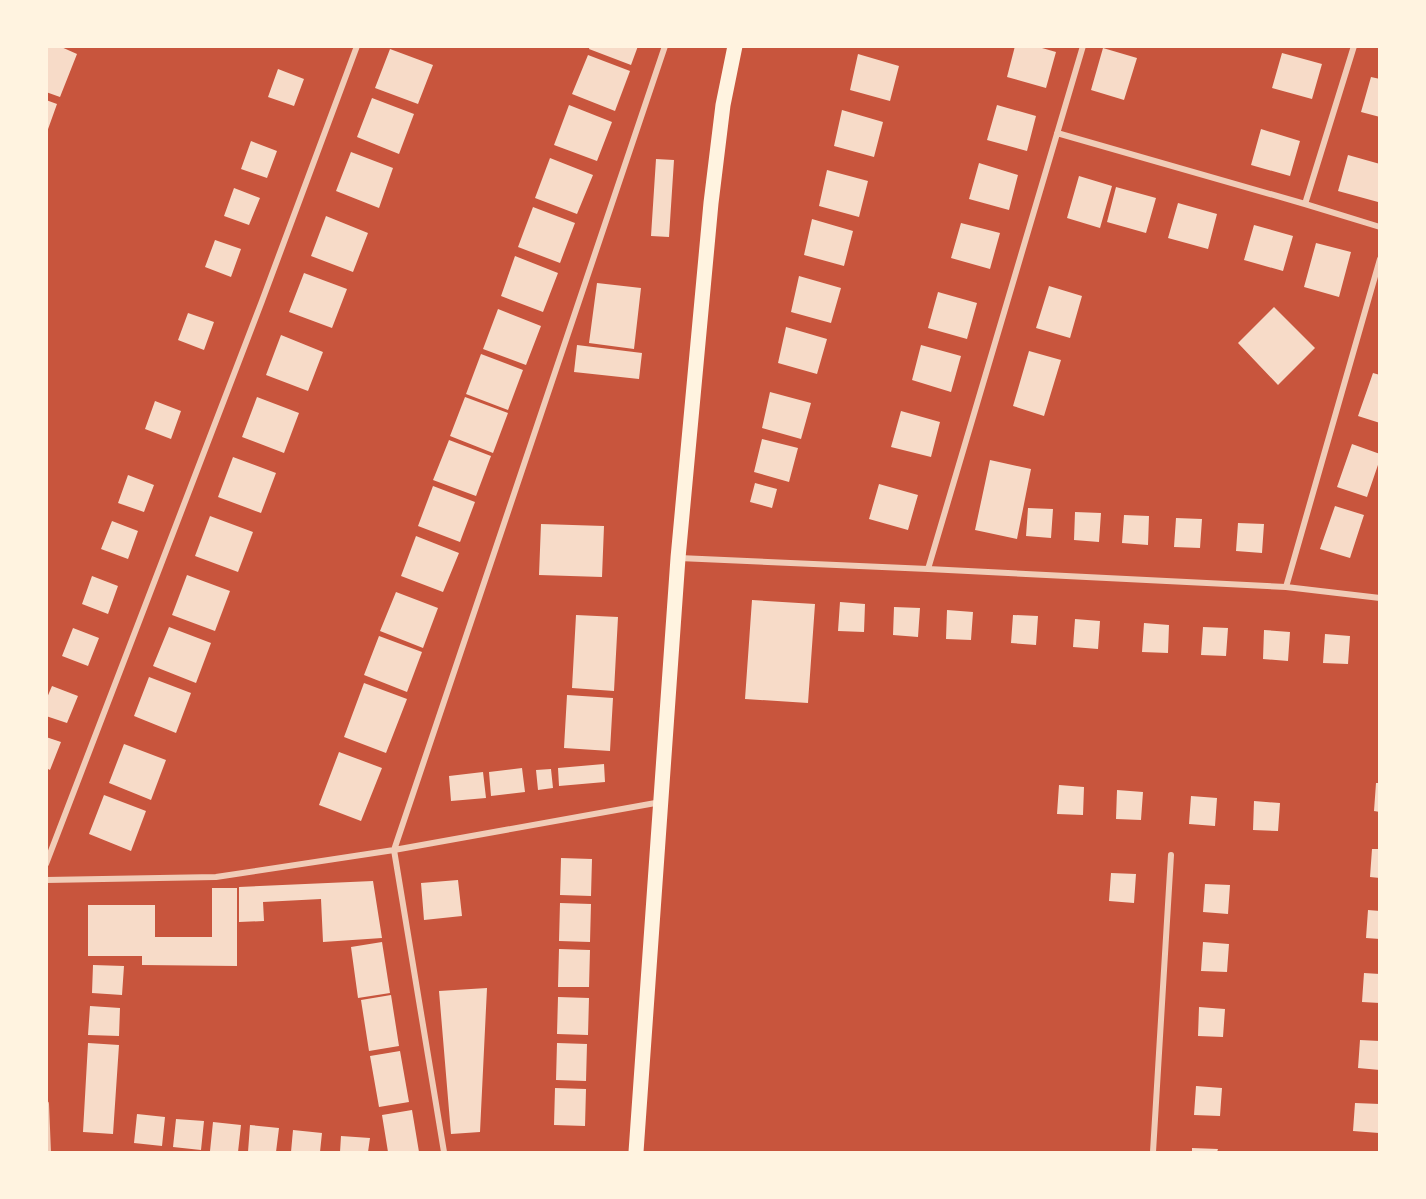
<svg xmlns="http://www.w3.org/2000/svg" width="1426" height="1199" viewBox="0 0 1426 1199" font-family="'Noto Serif',serif">
<style>
.building{fill:#f7dbc8}
.lines{fill:none;stroke-linecap:round;stroke-linejoin:round}
.minor{stroke:#f1ccb7;stroke-width:6}
.primary{stroke:#fff3e0;stroke-width:15}
</style>
<rect width="100%" height="100%" fill="#c8553d"/>
<path class="building" d="M46,46H59L77,54L60,97L46,92Z
M590,46H638L631,65L589,49Z
M1015,46H1035L1056,52L1046,88L1007,77Z
M1103,48L1137,58L1124,100L1091,90Z
M390,49L433,65L418,104L375,88Z
M1282,53L1322,64L1312,99L1272,88Z
M858,54L899,66L890,101L850,90Z
M588,55L630,71L615,111L572,94Z
M278,69L304,79L294,106L268,97Z
M1371,77L1380,79V117L1361,112Z
M372,98L414,114L399,154L357,137Z
M46,100L57,104L47,132H46Z
M569,105L612,122L597,161L554,145Z
M997,105L1036,116L1027,151L987,140Z
M842,110L883,122L874,157L834,146Z
M1261,129L1300,141L1290,176L1251,165Z
M251,141L277,151L267,178L241,169Z
M351,152L393,168L379,208L336,191Z
M1348,155L1380,164V196L1378,202L1338,191Z
M550,158L593,175L577,214L535,198Z
M656,159L674,160L669,237L651,236Z
M979,163L1018,175L1009,210L969,199Z
M827,170L868,181L859,217L819,206Z
M1079,176L1112,186L1100,228L1067,218Z
M1116,187L1156,198L1146,233L1107,222Z
M234,188L260,198L249,225L224,216Z
M1178,203L1217,214L1208,249L1168,238Z
M533,207L575,223L560,263L518,247Z
M326,216L368,233L353,272L311,256Z
M812,219L853,231L844,266L804,255Z
M961,223L1000,233L990,269L951,258Z
M1254,225L1293,236L1283,271L1244,260Z
M215,240L241,249L231,277L205,267Z
M1316,243L1351,252L1339,297L1304,287Z
M515,256L558,273L543,312L501,296Z
M304,273L347,289L332,328L289,312Z
M799,276L841,288L831,323L791,312Z
M597,283L641,288L634,349L589,343Z
M1049,286L1082,296L1070,338L1036,328Z
M938,292L977,303L967,339L928,328Z
M1274,307L1315,348L1278,385L1238,343Z
M498,309L541,326L526,365L483,349Z
M188,313L214,322L204,350L178,340Z
M786,327L827,339L817,374L778,363Z
M281,335L323,352L308,391L266,375Z
M577,345L642,353L639,379L574,372Z
M921,345L961,356L951,392L912,380Z
M1029,351L1061,360L1044,416L1013,406Z
M481,354L523,370L508,410L466,394Z
M1373,373L1380,375V423L1358,416Z
M770,392L811,403L801,439L762,428Z
M257,397L299,413L284,453L242,437Z
M465,397L508,413L493,453L450,436Z
M155,401L181,411L171,439L145,429Z
M901,411L940,422L931,457L891,447Z
M762,439L798,448L789,482L754,472Z
M449,440L491,456L476,496L433,480Z
M1352,444L1380,454V459L1367,497L1337,487Z
M233,457L276,473L261,513L218,497Z
M990,460L1031,469L1017,539L975,530Z
M128,475L154,485L144,512L118,503Z
M755,483L777,489L772,508L750,502Z
M879,484L918,495L908,530L869,519Z
M433,486L475,502L460,542L418,526Z
M1335,506L1364,515L1350,558L1320,549Z
M1028,508L1053,509L1051,538L1026,536Z
M1075,512L1101,513L1099,542L1074,540Z
M1124,515L1149,516L1148,545L1122,543Z
M210,516L253,532L238,572L195,556Z
M1176,518L1202,519L1200,548L1174,547Z
M112,521L138,531L128,559L101,549Z
M1238,523L1264,524L1262,553L1236,551Z
M541,524L604,526L602,577L539,575Z
M416,536L459,553L443,592L401,576Z
M187,575L230,591L215,631L172,615Z
M92,576L118,586L108,614L82,604Z
M396,592L438,608L423,648L380,631Z
M752,600L815,604L808,703L745,699Z
M840,602L865,604L864,632L838,631Z
M894,607L920,608L918,637L893,635Z
M947,610L973,612L971,640L946,639Z
M576,615L618,617L614,691L572,688Z
M1013,615L1038,616L1036,645L1011,643Z
M1075,619L1100,621L1098,649L1073,647Z
M1144,623L1169,625L1168,653L1142,652Z
M169,627L211,643L196,683L153,666Z
M1203,627L1228,628L1226,656L1201,655Z
M73,628L99,638L88,666L62,656Z
M1264,630L1290,632L1288,661L1263,659Z
M1325,634L1350,636L1348,664L1323,663Z
M379,636L422,652L407,692L364,675Z
M149,677L191,693L176,733L134,716Z
M364,683L407,699L386,753L344,737Z
M52,686L78,696L67,723L46,716V700Z
M567,695L613,698L610,751L564,748Z
M46,737L61,742L50,770L46,768Z
M124,744L166,760L151,800L109,783Z
M339,752L382,768L361,821L319,805Z
M604,764L605,782L559,786L558,768Z
M522,768L525,792L491,796L489,772Z
M551,769L553,788L538,790L536,770Z
M483,772L486,798L451,801L449,776Z
M1376,783H1380V812L1374,811Z
M1059,785L1084,787L1083,815L1057,814Z
M1117,790L1143,792L1141,820L1116,819Z
M104,795L146,811L131,851L89,834Z
M1191,796L1217,798L1215,826L1189,824Z
M1254,801L1280,803L1278,831L1253,830Z
M1372,849H1380V878L1370,877Z
M561,858L592,859L591,896L560,895Z
M1111,873L1136,874L1134,903L1109,901Z
M458,880L462,916L424,920L421,883Z
M373,881L382,938L323,942L321,899L263,902L264,921L239,922V887Z
M1205,884L1230,885L1228,914L1203,912Z
M212,888H237V966L142,965V956H88V905H155V937H212Z
M560,903L591,904L590,942L559,941Z
M1368,910L1380,911V939L1366,938Z
M382,942L390,993L358,998L351,947Z
M1203,942L1229,944L1227,972L1201,971Z
M559,949L590,950L589,987H558Z
M93,965L124,966L122,995L92,993Z
M1364,973L1380,974V1003L1362,1002Z
M487,988L480,1132L451,1134L439,991Z
M391,995L399,1046L369,1051L361,1000Z
M558,997L589,998L588,1035L557,1034Z
M90,1006L120,1008L119,1036L88,1035Z
M1199,1007L1225,1009L1223,1037L1198,1036Z
M1360,1040L1380,1041V1070L1358,1068Z
M88,1043L119,1045L113,1134L83,1132Z
M557,1043L587,1044L586,1081L556,1080Z
M400,1051L409,1102L379,1107L370,1056Z
M1196,1086L1222,1088L1220,1116L1194,1115Z
M555,1088L586,1089L585,1126L554,1125Z
M1355,1103L1380,1104L1379,1133L1353,1131Z
M412,1110L419,1152H388L382,1115Z
M137,1114L165,1117L162,1146L134,1143Z
M176,1119L204,1121L201,1150L173,1147Z
M213,1122L241,1125L238,1152L210,1151Z
M250,1125L279,1128L276,1152H248Z
M293,1130L322,1133L320,1152H291Z
M341,1136L370,1138L368,1152H340Z
M1192,1148L1218,1149L1217,1152H1192Z"/>
<g class="lines">
<path class="minor" d="M1057,133L1305,204L1380,227
M1305,204L1354,46
M679,558L928,569L1286,587L1380,598
M928,569L1083,46
M1286,587L1380,259
M46,864L262,301L357,46
M46,880L216,877L394,850L661,802
M46,1104L48,1152
M444,1152L394,850L665,46
M1153,1152L1171,855"/>
<path class="primary" d="M636,1152L678,558L711,203L723,105L735,46"/>
</g>
<rect width="1426" height="1199" fill="none" stroke="#fff3e0" stroke-width="96"/>
</svg>
